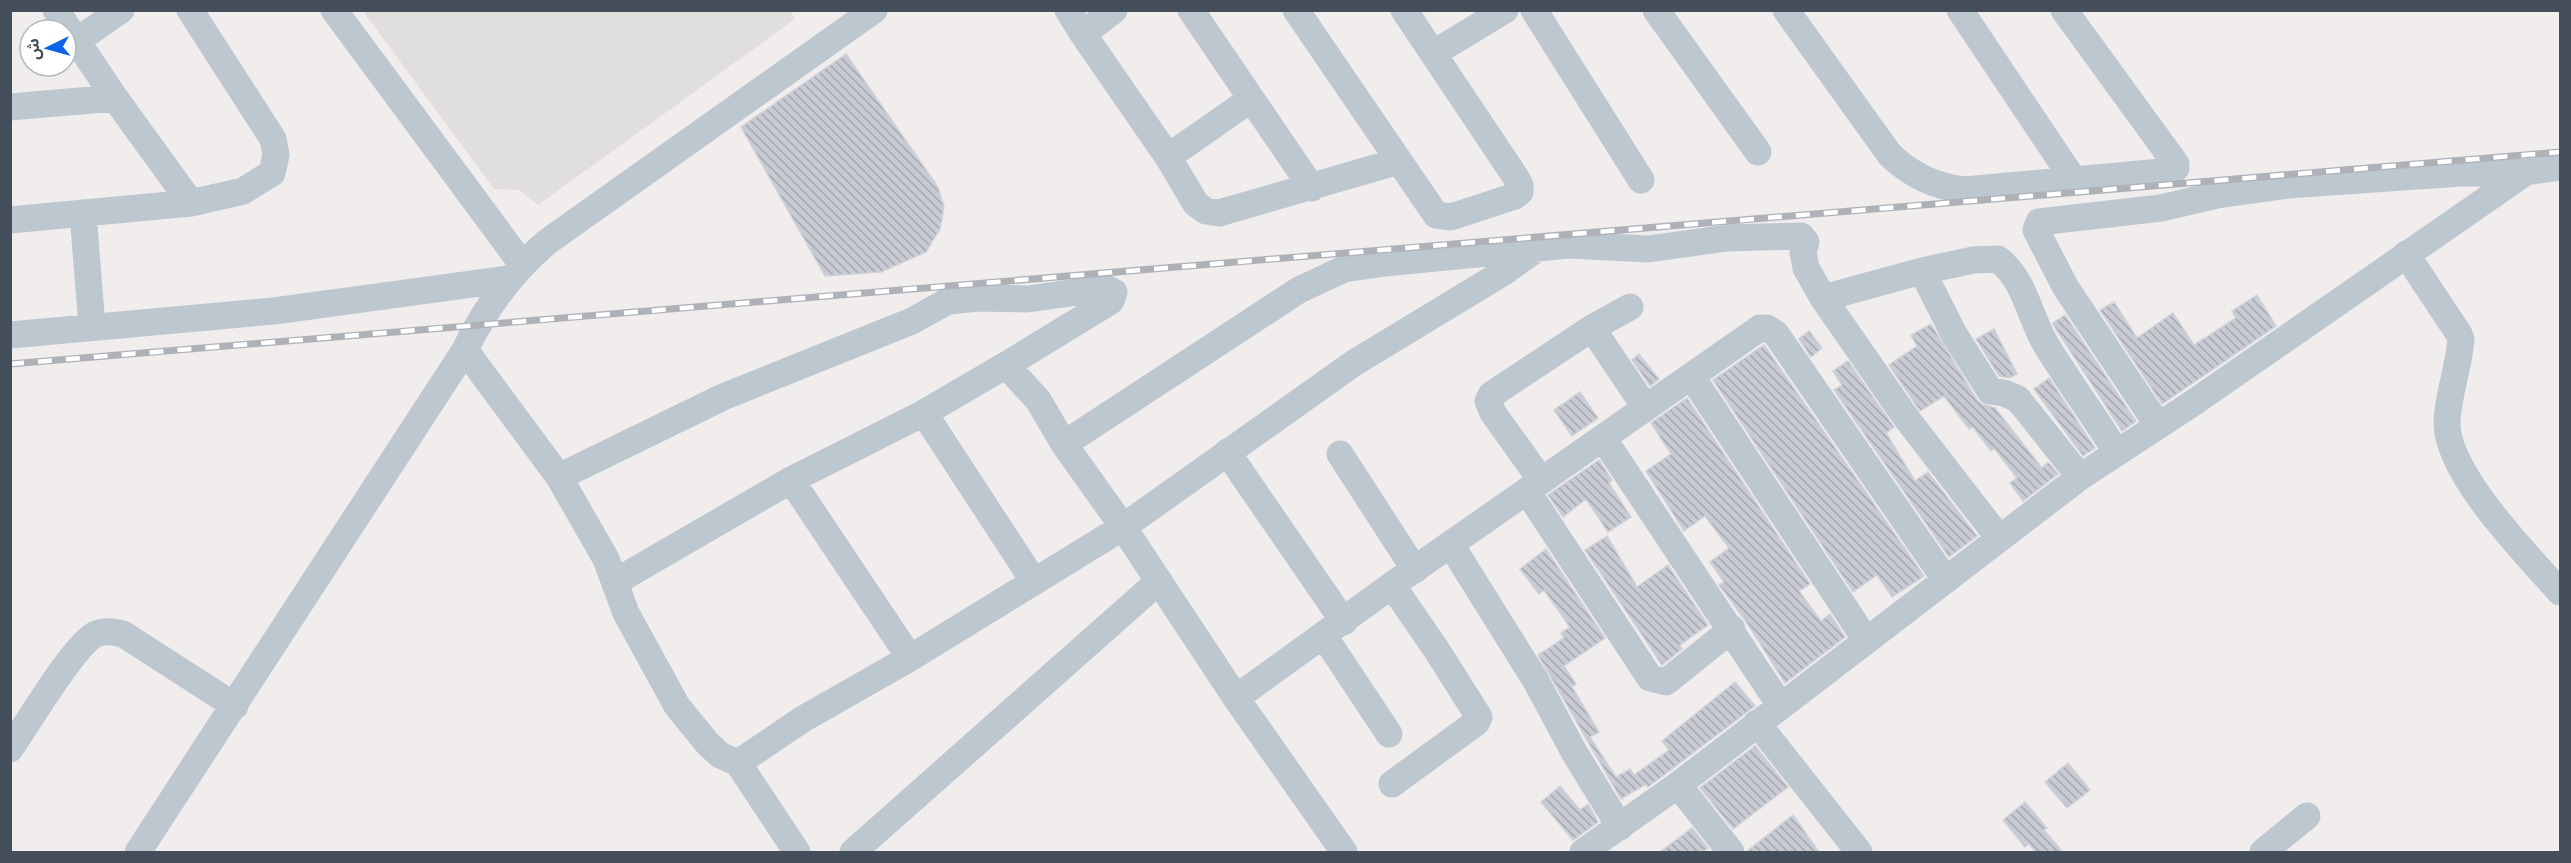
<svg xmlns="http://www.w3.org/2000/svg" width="2571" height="863" viewBox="0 0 2571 863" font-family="Manrope,'Noto Sans Arabic',sans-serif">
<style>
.education{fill:#e1dede}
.building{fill:url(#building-back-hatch);stroke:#d0d2d9;stroke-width:1.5}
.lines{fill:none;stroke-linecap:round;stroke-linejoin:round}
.minor{stroke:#bcc7d0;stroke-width:27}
.rail-casing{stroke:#aeb2b8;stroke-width:7}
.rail{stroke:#fff;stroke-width:4.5;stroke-dasharray:14;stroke-linecap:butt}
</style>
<defs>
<pattern id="building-back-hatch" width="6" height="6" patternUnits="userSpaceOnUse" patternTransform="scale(1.5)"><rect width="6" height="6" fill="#c8cbd3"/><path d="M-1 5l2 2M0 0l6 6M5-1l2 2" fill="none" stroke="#a4a7ae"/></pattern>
</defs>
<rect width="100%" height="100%" fill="#f0edec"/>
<path class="education" d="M789,10L795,19L538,205L519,190L494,189L363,11Z"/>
<path class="building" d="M846,54L938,187L944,207L940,229L926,252L881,272L825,276L741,127Z
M2257,295L2276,326L2162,404L2100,310L2114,302L2137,338L2173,313L2194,345L2236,318L2232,311Z
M2065,315L2136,421L2122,431L2054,326L2053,323Z
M1931,324L1977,400L1982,404L1995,408L2042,468L2048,462L2058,474L2023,501L2010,483L2017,478L1994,448L1991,451L1973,427L1969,429L1944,396L1920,411L1889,365L1917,346L1911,335Z
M1994,329L2017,374L2009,378L1999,376L1976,339Z
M1809,331L1822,348L1811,357L1799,339Z
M1764,345L1924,576L1892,597L1877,575L1853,592L1713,380Z
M1639,354L1659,379L1650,386L1632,360Z
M1848,361L1894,427L1886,433L1915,481L1928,472L1977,536L1949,557L1834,390L1842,385L1833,371Z
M2049,378L2095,448L2083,456L2034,389Z
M1580,392L1598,418L1572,436L1554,410Z
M1687,398L1810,584L1799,591L1821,621L1830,614L1845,637L1785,683L1745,620L1719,585L1724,582L1710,562L1729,548L1705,516L1684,531L1646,471L1671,454L1651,423Z
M1599,460L1612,480L1609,483L1631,517L1608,532L1586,499L1563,517L1548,495Z
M1607,536L1637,587L1668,565L1708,625L1680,645L1682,649L1662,665L1585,550Z
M1546,549L1605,638L1564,666L1576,684L1572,687L1599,732L1590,737L1616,777L1630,769L1634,775L1669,750L1662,741L1735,682L1755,706L1648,787L1646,784L1621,799L1538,655L1564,638L1561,633L1570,627L1544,590L1539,594L1520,569Z
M1755,746L1788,787L1733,829L1700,788Z
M2068,763L2090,790L2067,808L2045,782Z
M1560,786L1580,810L1588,804L1598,822L1573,840L1541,802Z
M2025,802L2047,828L2044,830L2063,852H2036L2029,844L2025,847L2003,820Z
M1793,815L1819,852H1746Z
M1692,828L1708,848L1702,852H1660Z"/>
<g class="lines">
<path class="minor" d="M56,10L115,98L191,203
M334,10L522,264
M1068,10L1083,34L1114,10
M1191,10L1312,188
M1296,10L1436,215L1451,217L1515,196L1520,192V185L1515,176L1404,10
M1534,10L1641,180
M1656,10L1758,152
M1786,10L1890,155C1911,175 1936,187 1965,190L2172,171L2176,168V164L2064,10
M1960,10L2073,179
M1083,34L1168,157L1196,204L1206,211L1219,213L1399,161
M78,40L121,10
M1434,53L1505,10
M10,107L115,98
M1168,157L1251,99
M83,213L92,327
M10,220L191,203L243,191L272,173L276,155L273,139L190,10
M2406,254L2459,334L2461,339C2459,367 2448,394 2447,422C2446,473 2527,555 2560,592
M1922,271L1954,334L1990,391L2004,393L2018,399L2080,477
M1823,298L1922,271L1973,260L1998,259C2025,280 2029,315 2045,343C2068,381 2094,416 2117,453
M1592,328L1645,407
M10,335L274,311L509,279
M465,350L559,477L606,559L626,613L677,706L708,744L720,755L738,763L797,852
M1692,377L1866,640
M924,413L1033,580
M2157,424L2066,288L2036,230L2039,222L2161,208L2217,195L2288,185L2461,173L2526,172L2560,167
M1603,438L1780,705
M1064,444L1299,290L1344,269L1385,263L1568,245L1648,249L1727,238L1801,236L1806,242L1803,252L1806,268L1823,298L1907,419L1999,538
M1227,452L1344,622
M1340,454L1415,570
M559,477L723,397L912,321L948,301L979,298L1028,299L1106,288L1114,292L1111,301L1006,365
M791,480L910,658
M1541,480L1493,413L1488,401L1491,395L1592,328L1630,307
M1527,491L1650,678L1666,682L1732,629
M1451,545L1536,681L1574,752L1620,827
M615,582L791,480L924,413L1006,365L1038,400L1064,444L1123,527L1236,698L1344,852
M1392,585L1436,649L1479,717L1477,722L1392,784
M1324,636L1389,734
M1236,698L1392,585L1760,328H1767L1776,334L1945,579
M1757,723L1859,852
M10,749C27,725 74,644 96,634C106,630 114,632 123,634L235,706
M738,763L803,719L910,658L1123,527L1354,363L1504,272L1536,249
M1678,785L1731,852
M138,852L465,350C485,308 512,272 547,242L874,10
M853,852L1159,581
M1583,852L1678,785L2080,477L2193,403L2526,172
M2263,852L2307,816"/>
<defs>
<path id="rail" d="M10,364L2560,152"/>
</defs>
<use href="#rail" class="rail-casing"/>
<use href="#rail" class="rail"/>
</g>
<rect width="2571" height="863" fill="none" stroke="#444f5b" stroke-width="24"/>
<g transform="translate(48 48) rotate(265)"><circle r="28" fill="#ffffff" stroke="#b4b9bd" stroke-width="1.5"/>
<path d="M0-4.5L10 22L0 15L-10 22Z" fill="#0d64e9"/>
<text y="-9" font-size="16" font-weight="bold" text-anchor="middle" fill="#444f5b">ش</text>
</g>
</svg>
